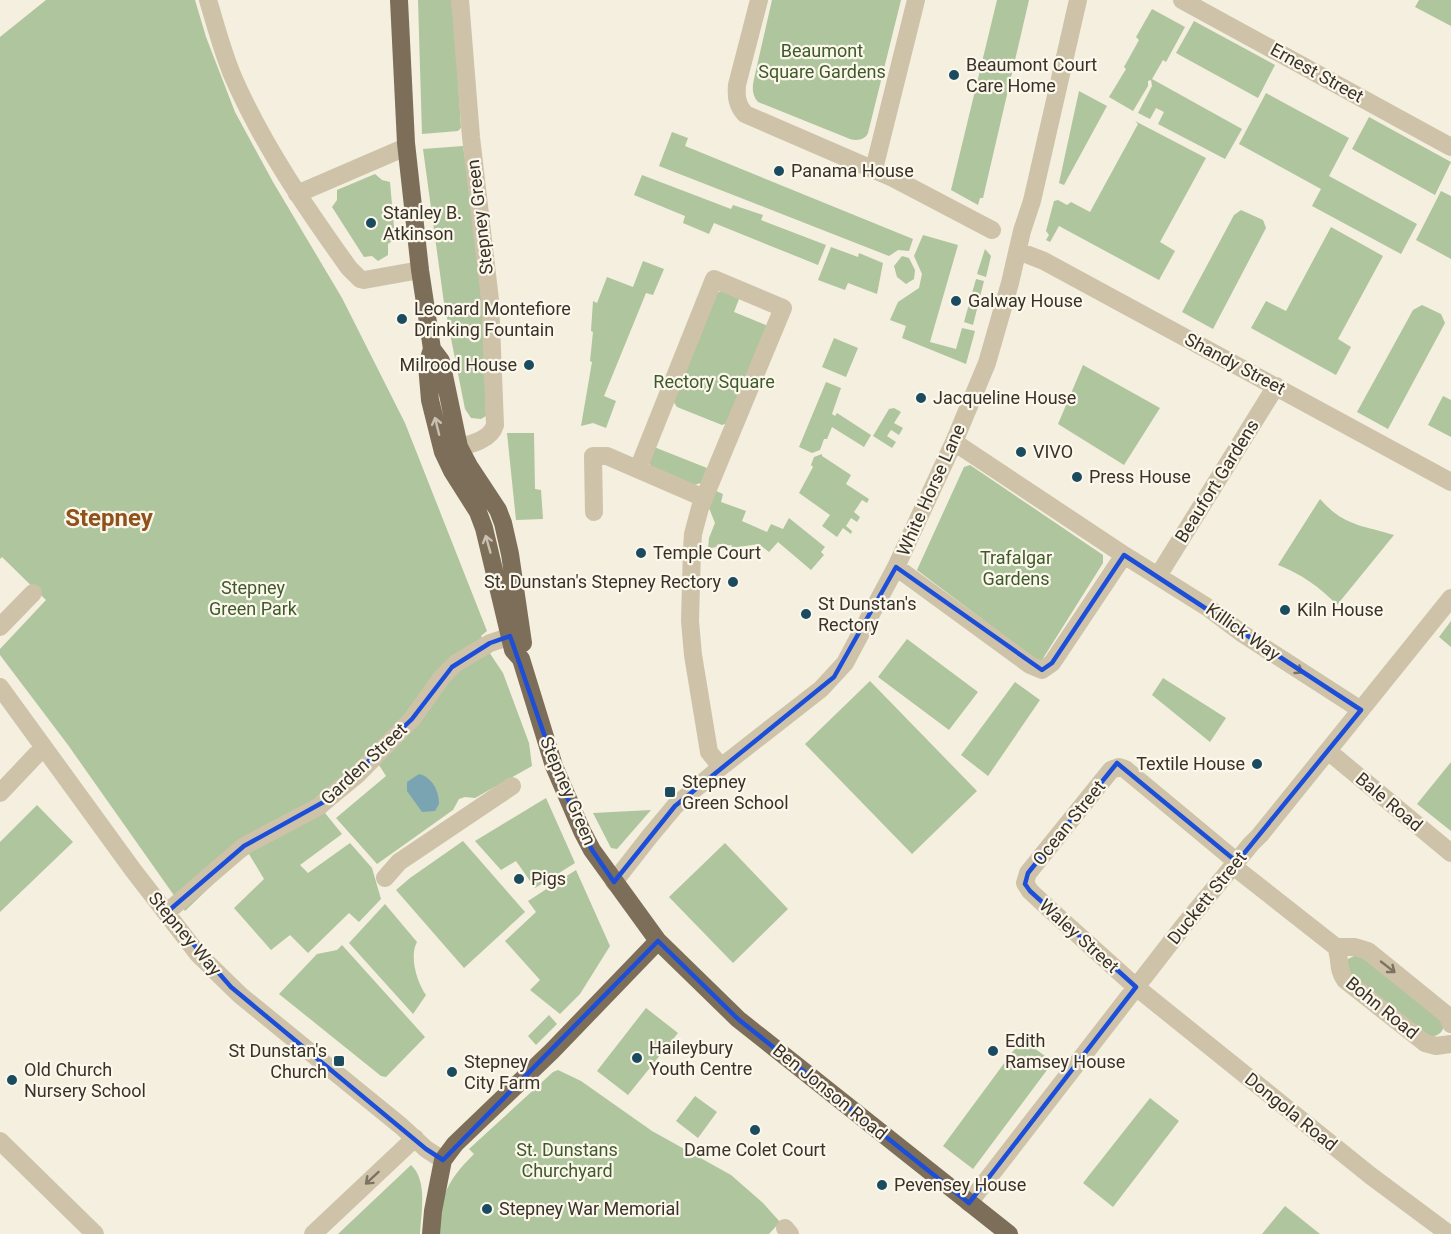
<svg xmlns="http://www.w3.org/2000/svg" width="1451" height="1234" viewBox="0 0 1451 1234" font-family="Roboto,sans-serif">
<style>
.green{fill:#aec59d}
.water{fill:#7ba4b3}
.lines{fill:none;stroke-linecap:round;stroke-linejoin:round}
.minor{stroke:#cec2a9;stroke-width:18}
.major{stroke:#7d6e59;stroke-width:18}
.oneway{stroke:#c9c0b1}
.oneway2{stroke:#7d7363}
.marked{fill:none;stroke:#1d4ed8;stroke-width:4.5;stroke-linejoin:round}
.poi-dot{fill:#1b4b5f;stroke:#fbf7eb;stroke-width:2}
.labels{text-anchor:middle;stroke-width:4.5;stroke-linejoin:round;paint-order:stroke}
.park-label{font-size:18px;fill:#3e5a2b;stroke:#fbf7eb}
.poi-label{font-size:18px;fill:#3a3229;stroke:#fbf7eb;text-anchor:start}
.street-label{font-size:18px;fill:#3a3229;stroke:#fbf7eb}
.district-label{font-size:24px;font-weight:bold;fill:#8f521d;stroke:#fbf7eb}
</style>
<rect width="100%" height="100%" fill="#f4efde"/>
<path class="green" d="M46,0H195L206,37L235,112L273,182L342,298L405,423L487,631L481,636L491,655L503,673L529,743L532,766L475,798L465,797L459,799L453,810L377,864L336,818L386,776L379,765L325,813L342,834L300,865L308,873L350,843L372,868L381,899L359,922L349,913L308,953L290,935L271,950L234,908L264,879L249,854L234,864L185,911L68,745L0,655V649L46,600L2,557L0,559V37Z
M418,0H453L461,128L458,131L422,134Z
M772,0H901L868,133C865,140 857,141 850,139L758,102C752,95 752,88 754,79Z
M997,0H1029L983,198H980L978,205L951,190Z
M1419,0H1451V26L1415,7Z
M1152,9L1185,27L1166,62L1163,60L1152,79L1242,129L1225,159L1158,124L1164,112L1156,108L1150,119L1138,113L1152,86L1151,80L1148,81V86L1133,111L1109,97L1126,69L1124,67L1139,40L1136,37Z
M1194,21L1275,65L1258,98L1176,53Z
M1079,91L1107,106L1064,185L1059,183Z
M1266,93L1349,138L1329,176L1417,224L1401,254L1312,206L1321,189L1239,144Z
M1369,117L1451,162L1435,195L1352,149Z
M1135,121L1206,158L1160,242L1175,251L1159,280L1059,226L1050,242L1046,240L1049,235L1046,231L1054,201L1058,200L1067,205L1071,202L1090,212L1138,124Z
M672,132L688,138L685,146L913,239L909,251L898,250L889,256L659,166Z
M463,146L481,260L486,416L481,419L471,418L465,409L444,303L423,149Z
M375,174L382,180L390,182L395,239L388,244V255L378,261L372,256L364,257L332,207L337,200V190Z
M642,175L731,209L733,205L763,215L761,220L826,245L818,265L714,223L709,234L683,223L685,216L634,195Z
M1441,191L1451,196V259L1416,240Z
M1241,210L1263,220L1266,228L1213,329L1182,312L1234,215Z
M1331,227L1383,256L1338,339L1351,347L1336,375L1251,328L1266,301L1286,311Z
M923,235L958,245L930,342L956,349L962,328L975,331L966,364L902,338L906,326L890,320L898,302L919,288L922,274L914,256Z
M831,247L858,257L859,253L883,263L877,294L848,283L845,290L818,280Z
M985,249L991,256L986,277L977,274Z
M902,256L909,258L915,270L914,279L906,284L897,277L894,266Z
M643,261L664,269L653,295L646,293L604,396L616,401L606,428L593,423L581,426L592,362L590,361L593,332L591,331L593,301L597,303L607,277L633,287Z
M976,279L984,281L973,325L964,322Z
M721,291L739,299L734,312L768,326L730,422L722,425L677,407L673,401L717,293Z
M1422,305L1441,314L1445,323L1388,429L1357,412L1413,310Z
M834,338L858,348L846,377L822,367Z
M1083,365L1160,408L1124,465L1058,424Z
M826,382L841,388L832,414L835,416L837,413L871,435L864,447L832,427L827,439H824L820,450L812,453L799,447Z
M1443,396L1451,400V437L1428,425Z
M894,408L901,412L894,423L903,428L899,435L891,430L887,436L896,442L892,448L873,436L889,409Z
M507,433H534L535,489L541,490L543,519L516,520Z
M654,447L707,468L701,483L694,485L651,468L649,461Z
M822,454V456L851,475L846,484L869,499L867,503L862,500L854,512L860,517L857,522L851,518L846,526L852,531L851,534L843,528L837,537L822,526L830,515L799,493L813,467L811,465L814,457Z
M970,465L1103,555V563L1042,660L1038,661L917,570L964,467Z
M716,491L723,494L721,502L746,511L742,521L767,532L771,524L783,529L789,518L825,547L821,552L824,555L811,570L778,542L769,552L759,544L731,548L732,545L722,546L718,544L716,547L708,549L709,538L715,523L709,508Z
M1320,499C1344,526 1361,525 1394,535L1337,605C1320,587 1301,574 1278,565Z
M1451,621V647L1439,637Z
M907,639L978,692L949,730L878,677Z
M1163,678L1226,718L1210,742L1152,695Z
M870,681L977,791L912,854L805,744Z
M1015,682L1040,700L988,776L961,755Z
M1451,762V831L1417,804Z
M546,798L575,863L535,888L516,861L501,870L475,841Z
M37,805L73,842L0,912V842Z
M651,810L617,849L611,848L593,813Z
M463,841L525,912L464,968L396,890L410,878Z
M725,843L788,909L733,963L669,897Z
M576,870L610,946L580,994L560,1014L530,990L540,980L505,941L536,912L528,901Z
M385,904L417,942C409,956 417,983 426,995L413,1014L349,943Z
M342,945L425,1037L386,1077L381,1076L279,994L317,954L337,950Z
M1356,955L1360,956L1439,1018L1444,1025C1443,1033 1437,1037 1429,1036L1350,974L1346,963L1348,959Z
M646,1008L678,1033L628,1095L597,1071Z
M549,1015L557,1024L536,1045L528,1036Z
M1022,1039L1053,1062L973,1169L943,1146Z
M558,1070L581,1081L652,1131L731,1175L763,1203L780,1222L769,1234H440C440,1195 447,1181 474,1154L469,1149L553,1072Z
M695,1096L717,1112L698,1138L676,1121Z
M1150,1098L1179,1121L1113,1207L1083,1183Z
M411,1165C428,1181 421,1212 420,1234H338Z
M1285,1206L1320,1234H1262Z"/>
<path class="water" d="M419,774C432,777 439,791 439,804L435,811L422,812L407,791V782Z"/>
<g class="lines">
<path class="minor" d="M208,0C216,26 223,54 234,79C264,147 306,208 349,268L360,279L364,280L420,270
M759,0L737,85C736,97 737,105 745,114L893,178L992,230
M1182,0L1451,147
M874,169L916,0
M297,194L406,147
M1018,251L1044,261L1451,482
M446,451C461,446 490,443 495,425L490,300L471,137L460,0
M638,469L714,279L783,308L700,508L693,534L692,549L690,621L693,655L709,752L721,767
M594,512L593,456H607L704,498
M1124,555L1207,607L1243,634L1361,710
M896,567L1030,665L1042,670L1052,663L1124,555L954,442
M1158,576L1276,386
M0,627L33,593
M0,687L133,870L198,954L240,995L401,1126L426,1149L443,1160
M1328,751L1451,853
M0,793L36,755L45,749
M1237,862L1125,769L1119,767L1111,770L1028,873L1025,883L1030,891L1045,905L1136,987L1371,1176L1449,1234
M1233,866L1336,947H1355L1368,951L1447,1015L1451,1024
M385,878L399,862L512,786
M614,882L650,836L675,806L721,767L821,689L845,663L896,567L954,442L987,363L1010,283L1022,231L1032,201L1078,0
M166,913L244,846L318,807L358,774L412,719L442,677L456,663L490,643L521,633
M1336,947C1341,959 1337,969 1345,980L1425,1043L1436,1046L1451,1044
M0,1141L95,1234
M969,1203L1185,924L1251,844L1260,835L1451,598
M785,1228L790,1234
M313,1234L415,1138"/>
<path class="major" d="M399,0L406,143L420,270L432,349L441,361L459,447L469,466L498,510L503,523L510,554L523,643
M432,349L427,365L430,400L443,452L452,471L478,512L484,528L513,650L521,659L554,766L582,831L592,850L658,941L738,1019L1009,1234
M431,1234L433,1211L443,1160L455,1144L552,1051L658,941"/>
</g>
<defs><path id="oneway-shaft" d="M-6 0H5M1.5-3L5.5 0L1.5 3" fill="none" stroke-width="1.6" stroke-linecap="round" stroke-linejoin="round" transform="scale(1.5)"/></defs>
<g class="oneway">
<use href="#oneway-shaft" transform="translate(437 426) rotate(-104)"/>
<use href="#oneway-shaft" transform="translate(488 544) rotate(-106)"/>
</g>
<g class="oneway2">
<use href="#oneway-shaft" transform="translate(1295 668) rotate(33)"/>
<use href="#oneway-shaft" transform="translate(1388 967) rotate(38)"/>
<use href="#oneway-shaft" transform="translate(372 1178) rotate(137)"/>
</g>
<path class="marked" d="M1124,555L1361,710L1237,862L1117,763L1028,873L1025,884L1030,891L1136,987L969,1203L738,1019L658,941L443,1160L426,1149L231,987L166,913L244,846L329,799L412,719L452,667L490,643L510,636L562,786L592,850L614,882L675,806L834,677L896,567L1042,670L1052,663Z"/>
<g class="poi-dot">
<circle cx="954" cy="75" r="6"/>
<circle cx="779" cy="171" r="6"/>
<circle cx="371" cy="223" r="6"/>
<circle cx="956" cy="301" r="6"/>
<circle cx="402" cy="319" r="6"/>
<circle cx="529" cy="365" r="6"/>
<circle cx="921" cy="398" r="6"/>
<circle cx="1021" cy="452" r="6"/>
<circle cx="1077" cy="477" r="6"/>
<circle cx="641" cy="553" r="6"/>
<circle cx="733" cy="582" r="6"/>
<circle cx="1285" cy="610" r="6"/>
<circle cx="806" cy="614" r="6"/>
<circle cx="1257" cy="764" r="6"/>
<rect x="664" y="786" width="12" height="12" rx="3"/>
<circle cx="519" cy="879" r="6"/>
<circle cx="993" cy="1051" r="6"/>
<circle cx="637" cy="1058" r="6"/>
<rect x="333" y="1055" width="12" height="12" rx="3"/>
<circle cx="452" cy="1072" r="6"/>
<circle cx="12" cy="1080" r="6"/>
<circle cx="755" cy="1130" r="6"/>
<circle cx="882" cy="1185" r="6"/>
<circle cx="487" cy="1209" r="6"/>
</g>
<g class="labels">
<g class="park-label">
<text x="822" y="57">Beaumont<tspan x="822" dy="21">Square Gardens</tspan></text>
<text x="714" y="388">Rectory Square</text>
<text x="1016" y="564">Trafalgar<tspan x="1016" dy="21">Gardens</tspan></text>
<text x="253" y="594">Stepney<tspan x="253" dy="21">Green Park</tspan></text>
<text x="567" y="1156">St. Dunstans<tspan x="567" dy="21">Churchyard</tspan></text>
</g>
<g class="poi-label">
<text x="966" y="71">Beaumont Court<tspan x="966" dy="21">Care Home</tspan></text>
<text x="791" y="177">Panama House</text>
<text x="383" y="219">Stanley B.<tspan x="383" dy="21">Atkinson</tspan></text>
<text x="968" y="307">Galway House</text>
<text x="414" y="315">Leonard Montefiore<tspan x="414" dy="21">Drinking Fountain</tspan></text>
<text x="517" y="371" text-anchor="end">Milrood House</text>
<text x="933" y="404">Jacqueline House</text>
<text x="1033" y="458">VIVO</text>
<text x="1089" y="483">Press House</text>
<text x="653" y="559">Temple Court</text>
<text x="721" y="588" text-anchor="end">St. Dunstan's Stepney Rectory</text>
<text x="818" y="610">St Dunstan's<tspan x="818" dy="21">Rectory</tspan></text>
<text x="1297" y="616">Kiln House</text>
<text x="1245" y="770" text-anchor="end">Textile House</text>
<text x="682" y="788">Stepney<tspan x="682" dy="21">Green School</tspan></text>
<text x="531" y="885">Pigs</text>
<text x="1005" y="1047">Edith<tspan x="1005" dy="21">Ramsey House</tspan></text>
<text x="649" y="1054">Haileybury<tspan x="649" dy="21">Youth Centre</tspan></text>
<text x="327" y="1057" text-anchor="end">St Dunstan's<tspan x="327" dy="21">Church</tspan></text>
<text x="464" y="1068">Stepney<tspan x="464" dy="21">City Farm</tspan></text>
<text x="24" y="1076">Old Church<tspan x="24" dy="21">Nursery School</tspan></text>
<text x="755" y="1156" text-anchor="middle">Dame Colet Court</text>
<text x="894" y="1191">Pevensey House</text>
<text x="499" y="1215">Stepney War Memorial</text>
</g>
<g class="street-label">
<text transform="translate(1317 73) rotate(29)" y="6">Ernest Street</text>
<text transform="translate(480 217) rotate(-97)" y="6">Stepney Green</text>
<text transform="translate(1235 364) rotate(28)" y="6">Shandy Street</text>
<text transform="translate(1217 481) rotate(-58)" y="6">Beaufort Gardens</text>
<text transform="translate(931 490) rotate(-66)" y="6">White Horse Lane</text>
<text transform="translate(1243 632) rotate(35)" y="6">Killick Way</text>
<text transform="translate(364 764) rotate(-43)" y="6">Garden Street</text>
<text transform="translate(568 791) rotate(67)" y="6">Stepney Green</text>
<text transform="translate(1389 802) rotate(40)" y="6">Bale Road</text>
<text transform="translate(1069 823) rotate(-51)" y="6">Ocean Street</text>
<text transform="translate(1207 898) rotate(-51)" y="6">Duckett Street</text>
<text transform="translate(185 934) rotate(50)" y="6">Stepney Way</text>
<text transform="translate(1079 936) rotate(42)" y="6">Waley Street</text>
<text transform="translate(1382 1008) rotate(39)" y="6">Bohn Road</text>
<text transform="translate(830 1092) rotate(39)" y="6">Ben Jonson Road</text>
<text transform="translate(1291 1112) rotate(39)" y="6">Dongola Road</text>
</g>
<g class="district-label">
<text x="109" y="526">Stepney</text>
</g>
</g>
</svg>
